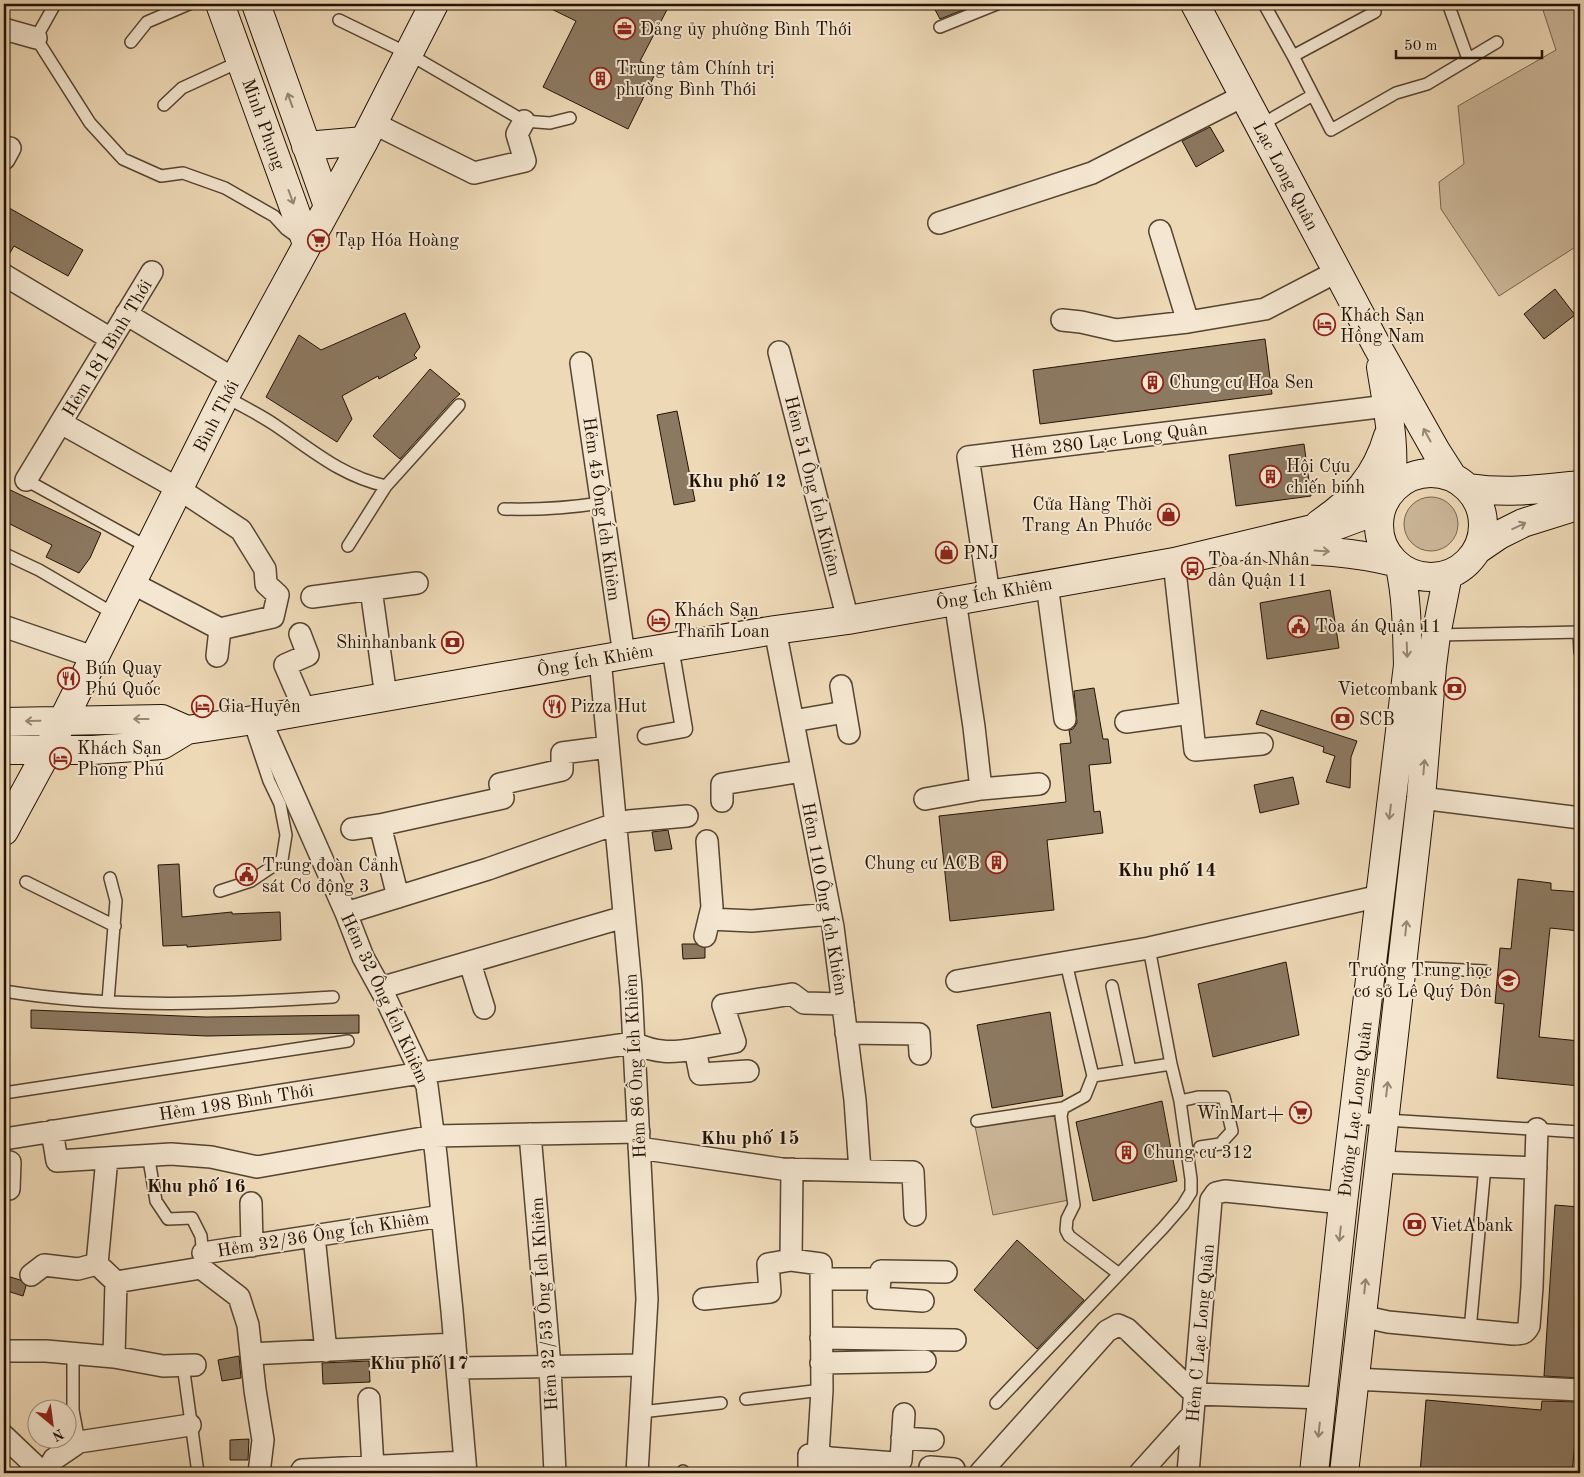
<svg xmlns="http://www.w3.org/2000/svg" width="1584" height="1477" viewBox="0 0 1584 1477" font-family="'Old Standard TT',serif">
<style>
.green{fill:#cbb799;stroke:#76644e}
.building{fill:#8c7961;stroke:#221204}
.lines{fill:none;stroke-linecap:round;stroke-linejoin:round}
.service-casing{stroke:#554431;stroke-width:14}
.pedestrian-casing{stroke:#554431;stroke-width:19}
.minor-casing{stroke:#554431;stroke-width:24}
.secondary-casing{stroke:#221204;stroke-width:30}
.service{stroke:#f4e6d0;stroke-width:11}
.pedestrian{stroke:#f4e6d0;stroke-width:16}
.minor{stroke:#f4e6d0;stroke-width:21}
.secondary{stroke:#f4e6d0;stroke-width:28}
.oneway{stroke:#968774}
.labels{text-anchor:middle;stroke-width:4;stroke-linejoin:round;paint-order:stroke}
.poi-label{font-size:18px;fill:#221204;stroke:#f4e6d0;text-anchor:start}
.street-label{font-size:18px;fill:#221204;stroke:#f4e6d0}
.neighbourhood-label{font-size:19px;font-weight:bold;fill:#221204;stroke:#f4e6d0}
</style>
<rect width="100%" height="100%" fill="#eed9b7"/>
<filter id="stains"><feTurbulence type="fractalNoise" baseFrequency=".004" numOctaves="4"/><feColorMatrix values="0 0 0 0 .2 0 0 0 0 .09 0 0 0 0 .02 0 0 0 .5 -.17"/></filter>
<radialGradient id="worn" r=".72"><stop offset=".6" stop-color="#630" stop-opacity="0"/><stop offset="1" stop-color="#630" stop-opacity=".3"/></radialGradient>
<path class="green" d="M1541,4H1580V244L1499,296L1441,209L1439,182L1464,164L1458,106L1556,50Z
M1404 524a27 27 0 1 1 54 0a27 27 0 1 1-54 0Z
M1054,1113L1069,1200L993,1215L975,1126Z"/>
<path class="building" d="M541,4H670L640,61L657,70L628,129L543,87L576,21Z
M932,4H978L940,19Z
M1210,127L1224,151L1196,167L1182,141Z
M4,205L83,250L68,276L14,246L4,263Z
M1555,289L1575,315L1544,339L1524,314Z
M405,313L420,347L414,355L417,358L379,379L378,376L342,396L352,419L337,442L266,397L299,335L321,350Z
M1265,339L1272,394L1040,424L1033,370Z
M430,369L460,394L453,400L400,459L373,436Z
M677,411L695,501L674,505L657,415Z
M1304,444L1311,496L1236,506L1229,455Z
M4,487L101,533L90,558L79,573L46,557L52,545L4,521Z
M1330,590L1339,648L1267,659L1260,603Z
M1094,688L1103,739H1108L1111,763L1089,765L1094,812L1100,811L1103,833L1047,840L1054,910L950,921L939,816L1066,802L1060,744L1071,743L1069,730L1073,729L1077,723L1074,691Z
M1261,710L1357,741L1351,757L1350,788L1326,782L1335,756L1323,752L1324,747L1256,724Z
M1293,777L1299,804L1260,813L1254,785Z
M668,830L672,849L655,851L652,832Z
M179,864L182,917L232,912V914L280,912L281,940L187,947V945L163,946L158,865Z
M1518,879L1551,883V890L1580,892V931L1550,928L1539,1037L1580,1041V1086L1497,1078L1504,1004L1495,1003L1500,948L1511,949Z
M682,944H696L705,948V958L683,959Z
M1286,962L1299,1035L1213,1057L1198,984Z
M31,1010L206,1017L359,1015V1033L207,1036L31,1028Z
M1050,1012L1063,1096L992,1108L977,1025Z
M1162,1101L1177,1181L1093,1201L1076,1122Z
M1555,1205L1579,1207L1575,1258L1580,1259V1378L1544,1376Z
M1017,1240L1084,1300L1037,1349L974,1290Z
M4,1275L20,1280L26,1286L23,1296L4,1290Z
M239,1356L241,1378L222,1381L218,1360Z
M369,1361L370,1382L323,1384L322,1363Z
M1426,1400L1541,1410L1542,1401L1579,1402L1572,1473H1420Z
M249,1439L248,1460H230V1440Z"/>
<g class="lines">
<defs>
<path id="service" d="M55,4L36,38L90,123L123,159L161,176L183,173L225,188L274,216L286,229L300,239
M1264,4L1293,56
M1452,4L1450,9L1468,59
M339,20L407,53L524,121L550,123L570,118
M940,27L997,4
M131,42L147,22L189,4
M1313,95L1293,56L1375,12
M164,105L182,88L241,61
M1259,126L1313,95L1331,130L1396,93L1427,84L1497,42
M225,396C241,406 259,414 275,425C312,450 341,476 386,486
M26,480L149,548
M504,509C537,510 568,508 601,503
M348,546L386,486L459,405
M7,555L39,570L116,615
M1579,632L1580,652
M1436,635L1580,632
M26,882L115,926
M220,891L251,881L282,860L286,835L280,804L269,781L249,721
M1149,948L1171,1064
M1402,967L1485,971
M1112,986L1130,1070
M4,991C113,1009 224,1004 333,997
M108,1001L116,901L110,878
M1093,1076L1085,1096L1063,1108L1061,1116L1074,1205L1067,1219L1066,1230L1069,1236L1119,1274
M4,1093L348,1041
M1180,1101L1198,1097H1224L1232,1131L1220,1144L1200,1147
M1354,1118L1580,1132
M977,1121L1063,1108
M148,1154L156,1201L168,1219L192,1218L201,1236L203,1257
M1470,1330L1485,1166
M73,1353V1410L79,1442
M183,1365L198,1473
M746,1399L822,1390
M996,1403L1163,1228L1183,1205L1191,1192V1179L1180,1101L1171,1064L1093,1076L1066,963
M641,1412L721,1403
M683,1471V1473"/>
<path id="pedestrian" d="M646,736L684,729L670,647"/>
<path id="minor" d="M4,29L36,38
M373,123L474,173L525,161L517,134L524,121
M4,159L10,148
M939,223L1092,173L1243,96
M1160,231L1188,322
M4,275L111,339
M126,314L234,379
M1062,320L1081,322L1116,330L1188,322L1265,309L1338,271
M779,352L848,620
M581,363L624,655
M61,423L179,489L241,530L265,569L266,584L278,595L273,617L220,629L217,656
M26,480L152,272
M1174,562L1195,750L1262,744
M132,583L220,629
M1047,584L1065,719
M371,589L386,697
M989,594L968,457L1387,406
M312,597L417,583
M955,600L974,727L981,789
M4,628L6,627L93,657
M775,630L833,927L855,1100L860,1171
M300,634L308,655L285,665L305,711
M600,659L631,987L647,1299L637,1473
M841,686L849,733
M260,719L346,913L363,957L386,999L427,1086L436,1155L452,1311L466,1473
M793,721L845,712
M1126,722L1191,713
M1421,798L1580,818
M925,799L981,789L1039,784
M722,801V784L802,771
M380,825L398,897
M352,829L380,825L503,798L500,784L562,770V753L608,747
M346,913L488,869L615,824L629,821L687,816
M709,919L752,921L830,914
M705,936L712,907L707,841
M470,963L484,1008
M957,981L1149,948L1380,896
M380,988L624,917
M846,1033L919,1034L920,1054
M695,1049L735,1042L723,1005L792,994L804,1003L843,1004
M52,1131L57,1161L171,1154L211,1157L257,1167L434,1136L639,1132
M530,1134L550,1367L555,1473
M4,1139L421,1073L634,1043C656,1053 671,1053 695,1049L700,1074L748,1071
M639,1148L782,1169L913,1172L915,1215
M4,1161L10,1162L9,1189
M1379,1162L1536,1168
M792,1169L791,1260L821,1264L822,1390L818,1455L830,1458V1473
M251,1203L252,1246
M314,1236L326,1351
M203,1253L442,1216
M97,1264L107,1158
M31,1275L44,1265L78,1269L97,1264L116,1282L114,1357
M821,1279H880
M116,1282L201,1268L239,1297L248,1325L255,1390L263,1440L259,1473
M704,1299L770,1292L768,1264L791,1260
M923,1301L878,1298L881,1271L946,1272
M1361,1316L1388,1322L1513,1334C1522,1334 1525,1334 1529,1326L1532,1287L1537,1129
M821,1338L955,1340
M4,1351H46L114,1357L163,1366L195,1365
M251,1354L455,1344
M821,1363L925,1361
M457,1368L643,1365
M1354,1379L1580,1390
M369,1399L373,1467
M4,1436L43,1473
M902,1438L933,1440
M830,1458L895,1463L901,1460L904,1414
M930,1467L954,1469V1473
M302,1470L465,1462
M46,1473L54,1459L79,1442L190,1425
M809,1473V1455H818
M980,1473L1107,1331L1118,1325L1127,1329L1195,1394L1323,1398
M1140,1473L1193,1414
M1188,1473L1211,1200L1216,1193L1225,1191L1343,1203"/>
<path id="secondary" d="M220,4L307,244
M256,4L328,206
M1195,4L1378,348L1436,451L1452,476
M306,146L364,141
M1381,367C1387,405 1398,456 1389,493
M1379 525a52 52 0 1 1 104 0a52 52 0 1 1-104 0Z
M1469,488C1508,494 1541,489 1580,485
M1319,524C1354,500 1376,477 1388,436
M1272,549C1314,550 1354,552 1394,562
M1477,550L1499,535L1523,523L1580,505
M4,722L162,719L187,730
M4,750H93L162,745L187,730L260,719L624,655L775,630L848,620L1174,562L1312,529L1335,526L1381,509
M4,831L48,750L225,396L364,141L434,4
M1314,1473L1343,1203L1408,665C1407,632 1407,599 1400,567
M1344,1473L1421,798L1432,666L1436,635L1448,574"/>
</defs>
<use href="#service" class="service-casing"/>
<use href="#pedestrian" class="pedestrian-casing"/>
<use href="#minor" class="minor-casing"/>
<use href="#secondary" class="secondary-casing"/>
<use href="#service" class="service"/>
<use href="#pedestrian" class="pedestrian"/>
<use href="#minor" class="minor"/>
<use href="#secondary" class="secondary"/>
</g>
<defs><path id="oneway-shaft" d="M-6 0H5M1.5-3L5.5 0L1.5 3" fill="none" stroke-width="1.6" stroke-linecap="round" stroke-linejoin="round" transform="scale(1.25)"/></defs>
<g class="oneway">
<use href="#oneway-shaft" transform="translate(290 100) rotate(-110)"/>
<use href="#oneway-shaft" transform="translate(291 197) rotate(70)"/>
<use href="#oneway-shaft" transform="translate(1427 435) rotate(-119)"/>
<use href="#oneway-shaft" transform="translate(1519 526) rotate(-25)"/>
<use href="#oneway-shaft" transform="translate(1322 551) rotate(4)"/>
<use href="#oneway-shaft" transform="translate(1407 650) rotate(88)"/>
<use href="#oneway-shaft" transform="translate(141 719) rotate(180)"/>
<use href="#oneway-shaft" transform="translate(33 721) rotate(179)"/>
<use href="#oneway-shaft" transform="translate(1424 767) rotate(-85)"/>
<use href="#oneway-shaft" transform="translate(1390 812) rotate(97)"/>
<use href="#oneway-shaft" transform="translate(1406 928) rotate(-84)"/>
<use href="#oneway-shaft" transform="translate(1387 1089) rotate(-83)"/>
<use href="#oneway-shaft" transform="translate(1340 1234) rotate(96)"/>
<use href="#oneway-shaft" transform="translate(1365 1286) rotate(-84)"/>
<use href="#oneway-shaft" transform="translate(1319 1430) rotate(96)"/>
</g>
<defs>
<symbol id="office-ring" viewBox="-11 -11 22 22"><circle r="9.5" fill="#f4e6d0" stroke="#8f2418" stroke-width="1.5"/><path d="M-6-3h4V-5.5h4V-3h4V5H-6ZM-1-4.5V-3h2v-1.5ZM-6 0V1H6V0Z" fill="#8f2418"/></symbol>
<symbol id="building-ring" viewBox="-11 -11 22 22"><circle r="9.5" fill="#f4e6d0" stroke="#8f2418" stroke-width="1.5"/><path d="M-4-6H4V6H1V3H-1V6H-4ZM-2.5-4.3h1.7v1.8h-1.7ZM.8-4.3h1.7v1.8H.8ZM-2.5-1h1.7V.8h-1.7ZM.8-1h1.7V.8H.8Z" fill="#8f2418"/></symbol>
<symbol id="supermarket-ring" viewBox="-11 -11 22 22"><circle r="9.5" fill="#f4e6d0" stroke="#8f2418" stroke-width="1.5"/><path d="M-6-5.5h2.5l.6 2H6L4.5 2H-2.5L-4.4-4H-6ZM-1.5 3.2a1.3 1.3 0 1 0 .1 0ZM3 3.2a1.3 1.3 0 1 0 .1 0Z" fill="#8f2418"/></symbol>
<symbol id="hotel-ring" viewBox="-11 -11 22 22"><circle r="9.5" fill="#f4e6d0" stroke="#8f2418" stroke-width="1.5"/><path d="M-6-4.5h1.5V1H6V5H4.5V3h-9V5H-6ZM-4 0a1.8 1.8 0 1 1 3.6 0ZM.5 0V-2.5h3Q6-2.5 6 0Z" fill="#8f2418"/></symbol>
<symbol id="shop-ring" viewBox="-11 -11 22 22"><circle r="9.5" fill="#f4e6d0" stroke="#8f2418" stroke-width="1.5"/><path d="M-5-2.5h2.3a2.7 3.5 0 0 1 5.4 0H5L5.5 6h-11ZM-1.5-2.5h3a1.5 2.3 0 0 0-3 0Z" fill="#8f2418"/></symbol>
<symbol id="bus-ring" viewBox="-11 -11 22 22"><circle r="9.5" fill="#f4e6d0" stroke="#8f2418" stroke-width="1.5"/><path d="M-5-6H5V4H4V6H2V4H-2V6H-4V4H-5ZM-3.5-4V0h7V-4ZM-3.5 1.2v1.5H-2V1.2ZM2 1.2v1.5H3.5V1.2Z" fill="#8f2418"/></symbol>
<symbol id="civic-ring" viewBox="-11 -11 22 22"><circle r="9.5" fill="#f4e6d0" stroke="#8f2418" stroke-width="1.5"/><path d="M-.6-6.5H3V-4.5H.6V-3L4-1V1h2V6H-6V1h2V-1L-.6-3ZM-1.2 2.5V6h2.4V2.5Z" fill="#8f2418"/></symbol>
<symbol id="bank-ring" viewBox="-11 -11 22 22"><circle r="9.5" fill="#f4e6d0" stroke="#8f2418" stroke-width="1.5"/><path d="M-6-4H6V4H-6ZM0-2.3a2.3 2.3 0 1 0 0 4.6a2.3 2.3 0 1 0 0-4.6Z" fill="#8f2418"/></symbol>
<symbol id="restaurant-ring" viewBox="-11 -11 22 22"><circle r="9.5" fill="#f4e6d0" stroke="#8f2418" stroke-width="1.5"/><path d="M-5-6h1v4h1v-4h1v4h1v-4h1v5L-1.5 .5V6h-2V.5L-5-1ZM5-6V6H3V1.5H1.5Q1.5-4 5-6Z" fill="#8f2418"/></symbol>
<symbol id="school-ring" viewBox="-11 -11 22 22"><circle r="9.5" fill="#f4e6d0" stroke="#8f2418" stroke-width="1.5"/><path d="M0-5L7-2L0 1L-7-2ZM-4 1L0 2.5L4 1V4Q0 6-4 4Z" fill="#8f2418"/></symbol>
</defs>
<g fill-rule="evenodd">
<use href="#office-ring" x="612" y="16" width="25" height="25"/>
<use href="#building-ring" x="588" y="66" width="25" height="25"/>
<use href="#supermarket-ring" x="306" y="228" width="25" height="25"/>
<use href="#hotel-ring" x="1312" y="312" width="25" height="25"/>
<use href="#building-ring" x="1140" y="370" width="25" height="25"/>
<use href="#building-ring" x="1258" y="464" width="25" height="25"/>
<use href="#shop-ring" x="1156" y="502" width="25" height="25"/>
<use href="#shop-ring" x="934" y="540" width="25" height="25"/>
<use href="#bus-ring" x="1180" y="556" width="25" height="25"/>
<use href="#hotel-ring" x="646" y="608" width="25" height="25"/>
<use href="#civic-ring" x="1286" y="614" width="25" height="25"/>
<use href="#bank-ring" x="440" y="630" width="25" height="25"/>
<use href="#restaurant-ring" x="56" y="666" width="25" height="25"/>
<use href="#bank-ring" x="1442" y="676" width="25" height="25"/>
<use href="#hotel-ring" x="190" y="694" width="25" height="25"/>
<use href="#restaurant-ring" x="542" y="694" width="25" height="25"/>
<use href="#bank-ring" x="1330" y="706" width="25" height="25"/>
<use href="#hotel-ring" x="48" y="746" width="25" height="25"/>
<use href="#building-ring" x="984" y="850" width="25" height="25"/>
<use href="#civic-ring" x="234" y="862" width="25" height="25"/>
<use href="#school-ring" x="1496" y="968" width="25" height="25"/>
<use href="#supermarket-ring" x="1288" y="1100" width="25" height="25"/>
<use href="#building-ring" x="1114" y="1140" width="25" height="25"/>
<use href="#bank-ring" x="1402" y="1212" width="25" height="25"/>
</g>
<g class="labels">
<g class="poi-label">
<text x="640" y="35">Đảng ủy phường Bình Thới</text>
<text x="616" y="74">Trung tâm Chính trị<tspan x="616" dy="21">phường Bình Thới</tspan></text>
<text x="335" y="246">Tạp Hóa Hoàng</text>
<text x="1340" y="321">Khách Sạn<tspan x="1340" dy="21">Hồng Nam</tspan></text>
<text x="1169" y="388">Chung cư Hoa Sen</text>
<text x="1286" y="472">Hội Cựu<tspan x="1286" dy="21">chiến binh</tspan></text>
<text x="1152" y="510" text-anchor="end">Cửa Hàng Thời<tspan x="1152" dy="21">Trang An Phước</tspan></text>
<text x="963" y="559">PNJ</text>
<text x="1208" y="565">Tòa án Nhân<tspan x="1208" dy="21">dân Quận 11</tspan></text>
<text x="674" y="616">Khách Sạn<tspan x="674" dy="21">Thanh Loan</tspan></text>
<text x="1315" y="632">Tòa án Quận 11</text>
<text x="437" y="648" text-anchor="end">Shinhanbank</text>
<text x="85" y="674">Bún Quay<tspan x="85" dy="21">Phú Quốc</tspan></text>
<text x="1438" y="695" text-anchor="end">Vietcombank</text>
<text x="218" y="712">Gia Huyên</text>
<text x="570" y="712">Pizza Hut</text>
<text x="1359" y="725">SCB</text>
<text x="77" y="754">Khách Sạn<tspan x="77" dy="21">Phong Phú</tspan></text>
<text x="980" y="869" text-anchor="end">Chung cư ACB</text>
<text x="262" y="871">Trung đoàn Cảnh<tspan x="262" dy="21">sát Cơ động 3</tspan></text>
<text x="1492" y="976" text-anchor="end">Trường Trung học<tspan x="1492" dy="21">cơ sở Lê Quý Đôn</tspan></text>
<text x="1284" y="1119" text-anchor="end">WinMart+</text>
<text x="1143" y="1158">Chung cư 312</text>
<text x="1430" y="1231">VietAbank</text>
</g>
<g class="street-label">
<text transform="translate(264 124) rotate(70)" y="6">Minh Phụng</text>
<text transform="translate(1286 176) rotate(62)" y="6">Lạc Long Quân</text>
<text transform="translate(107 348) rotate(-59)" y="6">Hẻm 181 Bình Thới</text>
<text transform="translate(216 416) rotate(-63)" y="6">Bình Thới</text>
<text transform="translate(1109 440) rotate(-7)" y="6">Hẻm 280 Lạc Long Quân</text>
<text transform="translate(813 486) rotate(76)" y="6">Hẻm 51 Ông Ích Khiêm</text>
<text transform="translate(602 509) rotate(82)" y="6">Hẻm 45 Ông Ích Khiêm</text>
<text transform="translate(994 593) rotate(-10)" y="6">Ông Ích Khiêm</text>
<text transform="translate(595 660) rotate(-10)" y="6">Ông Ích Khiêm</text>
<text transform="translate(825 899) rotate(80)" y="6">Hẻm 110 Ông Ích Khiêm</text>
<text transform="translate(385 998) rotate(65)" y="6">Hẻm 32 Ông Ích Khiêm</text>
<text transform="translate(635 1066) rotate(-93)" y="6">Hẻm 86 Ông Ích Khiêm</text>
<text transform="translate(236 1102) rotate(-9)" y="6">Hẻm 198 Bình Thới</text>
<text transform="translate(1355 1109) rotate(-83)" y="6">Đường Lạc Long Quân</text>
<text transform="translate(323 1234) rotate(-9)" y="6">Hẻm 32/36 Ông Ích Khiêm</text>
<text transform="translate(544 1304) rotate(-94)" y="6">Hẻm 32/53 Ông Ích Khiêm</text>
<text transform="translate(1200 1333) rotate(-85)" y="6">Hẻm C Lạc Long Quân</text>
</g>
<g class="neighbourhood-label">
<text x="737" y="487">Khu phố 12</text>
<text x="1167" y="876">Khu phố 14</text>
<text x="750" y="1144">Khu phố 15</text>
<text x="196" y="1192">Khu phố 16</text>
<text x="419" y="1369">Khu phố 17</text>
</g>
</g>
<rect width="1584" height="1477" fill="none" stroke="#eed9b7" stroke-width="20"/>
<rect x="5" y="5" width="1574" height="1467" fill="none" stroke="#221204" stroke-width="2.5"/>
<rect x="10" y="10" width="1564" height="1457" fill="none" stroke="#221204"/>
<g transform="translate(52 1424) rotate(151)"><circle r="24" fill="#f4e6d0" stroke="#a0917e"/>
<path d="M0-4L9 19L0 12L-9 19Z" fill="#8f2418"/>
<text y="-8" font-size="14" font-weight="bold" text-anchor="middle" fill="#221204">N</text>
</g>
<path d="M1396 50v8h146v-8" fill="none" stroke="#221204" stroke-width="2.5"/>
<text x="1404" y="50" font-size="15" fill="#221204" stroke="#f4e6d0" stroke-width="4" paint-order="stroke">50 m</text>
<rect width="100%" height="100%" filter="url(#stains)"/>
<rect width="100%" height="100%" fill="url(#worn)"/>
</svg>
